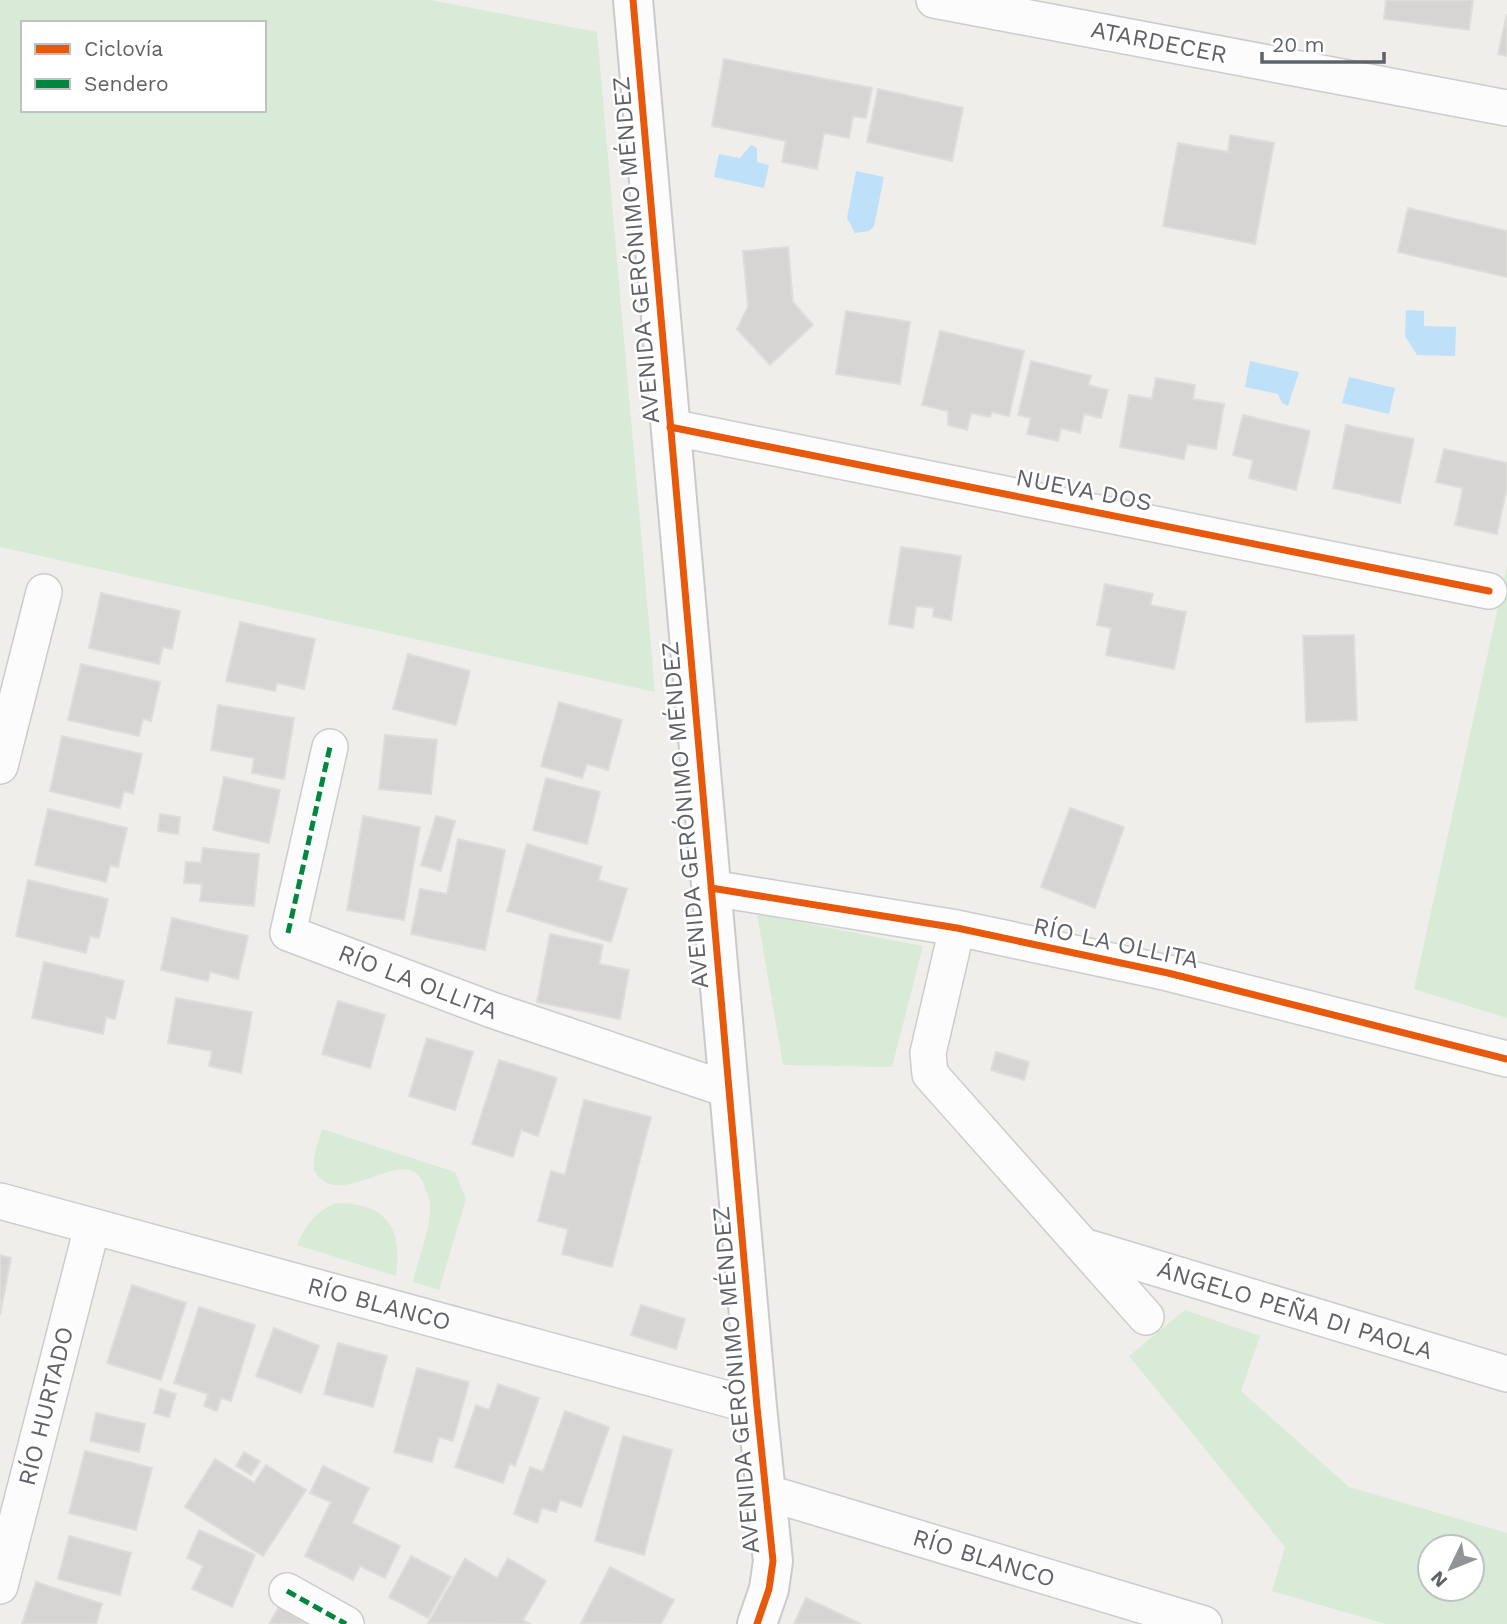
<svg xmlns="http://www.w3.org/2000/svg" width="1507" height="1624" viewBox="0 0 1507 1624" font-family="'Work Sans',sans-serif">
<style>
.green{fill:#d8ebd6;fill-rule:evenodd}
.water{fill:#bfe0f9}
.building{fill:#d6d5d3;stroke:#deddd9;stroke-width:2}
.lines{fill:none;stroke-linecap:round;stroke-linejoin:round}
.street-casing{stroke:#cbcccc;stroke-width:38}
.secondary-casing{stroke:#cacacb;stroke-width:42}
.street{stroke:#fdfcfc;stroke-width:35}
.secondary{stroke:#fdfcfc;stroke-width:38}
.quiet{stroke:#00873e;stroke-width:5;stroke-dasharray:10 5;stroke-linecap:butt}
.cycleway-casing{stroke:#fff;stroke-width:11}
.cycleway{stroke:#e8590c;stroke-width:7}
.labels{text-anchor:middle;stroke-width:5;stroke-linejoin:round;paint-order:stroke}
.street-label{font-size:24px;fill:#5f6368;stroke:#fff}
</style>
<rect width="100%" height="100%" fill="#efeeea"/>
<path class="green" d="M0,0H430L597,32L655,692L0,547ZM23,23H264V110H23Z
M1507,566V1018L1414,989Z
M757,914L923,946L892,1067L783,1065Z
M322,1129L455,1172L466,1199L439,1290L413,1282C418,1259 430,1232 430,1209C431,1202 427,1194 425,1188C411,1139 351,1205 321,1179C315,1174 312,1168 314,1160C315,1150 319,1139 322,1129Z
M335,1203C387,1203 403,1228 396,1276L297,1245C306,1225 314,1213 335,1203Z
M1185,1310L1260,1336L1241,1391L1349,1487L1507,1533V1624H1386L1272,1591L1285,1547L1129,1356ZM1430,1547H1472V1589H1430Z"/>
<path class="water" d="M751,145L757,148V162L769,165L764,188L714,177L719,154L740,158Z
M856,171L884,177L874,226L869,231L855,233L847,218Z
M1406,310L1424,311V326L1456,327L1455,356L1417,355L1405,336Z
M1250,361L1299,372L1288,406L1282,403L1278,394L1245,387Z
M1349,377L1395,388L1389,414L1342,403Z"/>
<path class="building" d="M1386,0H1473L1469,30L1384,19Z
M1507,14V56L1498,54Z
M724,59L872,88L866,118L853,116L849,138L824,133L817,169L782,162L786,141L712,126Z
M878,89L963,108L952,161L867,142Z
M1230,135L1274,143L1255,244L1163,226L1178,143L1228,152Z
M1408,208L1507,231V277L1398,252Z
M788,247L793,302L813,325L770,365L737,329L748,307L743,251Z
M846,311L910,322L900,384L836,374Z
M940,331L1024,351L1009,416L992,412L990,417L971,413L967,430L948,425V411L922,405Z
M1031,361L1091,376L1088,385L1108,390L1101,418L1084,414L1080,433L1061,428L1058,441L1027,434L1031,418L1018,415Z
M1156,378L1195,385L1193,399L1224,404L1216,449L1187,444L1184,459L1120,447L1129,395L1152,399Z
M1243,415L1310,431L1296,490L1249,478L1253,460L1233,455Z
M1346,425L1414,439L1400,503L1333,488Z
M1444,449L1507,463V486L1497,534L1455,525L1463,488L1436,482Z
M901,547L961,556L951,620L933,617L934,608L916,606L913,628L889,624Z
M1105,584L1153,594L1150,605L1186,612L1174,669L1106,655L1111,628L1097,625Z
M101,593L180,611L172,649L163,647L159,664L89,648Z
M240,622L315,639L304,689L277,683L275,691L226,681Z
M1354,635L1357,720L1306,722L1303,636Z
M408,654L470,671L456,725L393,709Z
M81,664L160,682L151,721L143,719L139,736L68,720Z
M559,702L622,720L608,770L587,764L582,778L541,766Z
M218,705L294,718L284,779L252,773L254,758L211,750Z
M385,735L437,740L431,794L379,789Z
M62,736L142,754L133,794L124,791L120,808L50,791Z
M224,777L280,790L269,843L213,830Z
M546,778L600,792L587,844L533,830Z
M1070,808L1124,827L1095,908L1041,887Z
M48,809L127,828L118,867L110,865L106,882L35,865Z
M160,814L180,817L178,834L158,831Z
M363,816L420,827L404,920L347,910Z
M436,816L455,821L441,871L421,865Z
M458,839L505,850L485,950L411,934L420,889L447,894Z
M527,844L602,867L598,880L627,889L611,942L507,911Z
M203,848L259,854L254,906L200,901L202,884L184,883L186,862L201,863Z
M28,880L108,899L99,938L90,936L86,953L16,936Z
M172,918L248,936L238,979L210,972L208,981L161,970Z
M550,934L603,945L599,964L629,970L620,1019L537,1002Z
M44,962L124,981L115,1019L106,1017L103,1034L32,1018Z
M176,998L252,1012L241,1073L209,1066L212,1051L168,1043Z
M338,1001L385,1015L370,1068L322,1054Z
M427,1038L473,1052L455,1110L409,1096Z
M996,1052L1029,1062L1024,1080L991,1070Z
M499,1060L557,1078L538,1136L521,1130L513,1157L472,1144Z
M584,1100L651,1117L612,1267L562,1254L568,1229L538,1221L551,1171L565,1175Z
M0,1255L11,1258L0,1315Z
M132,1285L186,1303L161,1380L107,1363Z
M641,1305L685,1319L676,1349L631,1335Z
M199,1307L255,1325L231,1401L221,1398L217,1411L204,1406L208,1394L174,1383Z
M274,1328L319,1346L301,1393L256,1376Z
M338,1343L387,1356L373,1407L324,1394Z
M417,1368L469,1382L453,1441L439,1437L432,1462L394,1452Z
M498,1384L539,1398L515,1466L510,1463L503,1483L455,1467L476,1405L489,1410Z
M160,1389L176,1394L169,1417L154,1413Z
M565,1411L609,1427L581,1507L560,1500L556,1512L542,1508L537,1523L514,1514L530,1467L543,1472Z
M96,1413L145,1424L139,1452L90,1441Z
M623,1436L672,1450L644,1555L595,1541Z
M85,1451L152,1468L136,1530L69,1513Z
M244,1452L260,1461L251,1475L236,1466Z
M215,1459L254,1483L266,1465L306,1490L263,1556L185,1507Z
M323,1466L369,1488L352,1523L400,1546L385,1578L360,1566L353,1580L305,1556L331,1502L310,1493Z
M199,1530L255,1555L232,1607L192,1589L203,1566L187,1558Z
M69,1536L131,1553L120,1595L58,1579Z
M411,1556L451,1577L428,1618L389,1597Z
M508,1558L546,1581L523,1620L530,1624L428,1623L465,1559L497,1578Z
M610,1567L674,1600L661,1624L581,1623Z
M36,1582L102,1604L96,1624H22Z
M806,1598L861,1624H794Z
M279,1607L307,1624H269Z"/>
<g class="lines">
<defs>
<path id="street" d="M934,0L1507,108
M670,427L1489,591
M330,747L288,933L492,1010L729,1090
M0,766L44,592
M711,888L957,928L1168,973L1507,1059
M957,928L928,1053L930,1074L1146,1317
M0,1201L757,1407
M1083,1246L1507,1374
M765,1492L1204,1624
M0,1586L92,1227
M287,1591L346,1624"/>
<path id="secondary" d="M633,0L757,1407L773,1561L769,1589L757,1624"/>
</defs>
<use href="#street" class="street-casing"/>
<use href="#secondary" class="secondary-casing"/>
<use href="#street" class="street"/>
<use href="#secondary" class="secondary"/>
<path class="quiet" d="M288,933L330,747
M287,1591L346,1624"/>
<defs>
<path id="cycleway" d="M633,0L757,1407L773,1561L769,1589L757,1624
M670,427L1489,591
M711,888L957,928L1168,973L1507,1059"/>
</defs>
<use href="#cycleway" class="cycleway-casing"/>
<use href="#cycleway" class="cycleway"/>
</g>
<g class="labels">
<g class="street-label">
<text transform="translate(1159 42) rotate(11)" y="8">ATARDECER</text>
<text transform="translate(636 250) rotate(-95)" y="8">AVENIDA GERÓNIMO MÉNDEZ</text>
<text transform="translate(1084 490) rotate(11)" y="8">NUEVA DOS</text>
<text transform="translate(685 815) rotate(-95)" y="8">AVENIDA GERÓNIMO MÉNDEZ</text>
<text transform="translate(1116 943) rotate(12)" y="8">RÍO LA OLLITA</text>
<text transform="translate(418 982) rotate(21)" y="8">RÍO LA OLLITA</text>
<text transform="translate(379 1304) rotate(15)" y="8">RÍO BLANCO</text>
<text transform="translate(1295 1310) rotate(17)" y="8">ÁNGELO PEÑA DI PAOLA</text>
<text transform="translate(736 1380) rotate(-95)" y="8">AVENIDA GERÓNIMO MÉNDEZ</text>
<text transform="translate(46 1406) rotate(-76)" y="8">RÍO HURTADO</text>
<text transform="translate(984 1558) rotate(17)" y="8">RÍO BLANCO</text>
</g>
</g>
<rect x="21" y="21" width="245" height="91" fill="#ffffff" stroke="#bfc1c3" stroke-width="2"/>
<rect x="35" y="44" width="35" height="10" fill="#e8590c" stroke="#bfc1c3" stroke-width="2"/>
<text x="84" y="56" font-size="21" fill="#5f6368">Ciclovía</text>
<rect x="35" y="79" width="35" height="10" fill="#00873e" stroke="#bfc1c3" stroke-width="2"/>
<text x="84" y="91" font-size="21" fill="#5f6368">Sendero</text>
<g transform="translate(1451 1568) rotate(227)"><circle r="33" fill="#ffffff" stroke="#bfc1c3" stroke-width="2"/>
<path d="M0-5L12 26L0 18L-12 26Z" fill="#919496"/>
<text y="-10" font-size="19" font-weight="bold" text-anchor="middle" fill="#5f6368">N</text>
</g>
<path d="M1262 52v10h122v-10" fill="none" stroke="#5f6368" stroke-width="3.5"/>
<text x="1272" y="52" font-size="21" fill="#5f6368" stroke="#ffffff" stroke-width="5" paint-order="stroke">20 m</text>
</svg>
